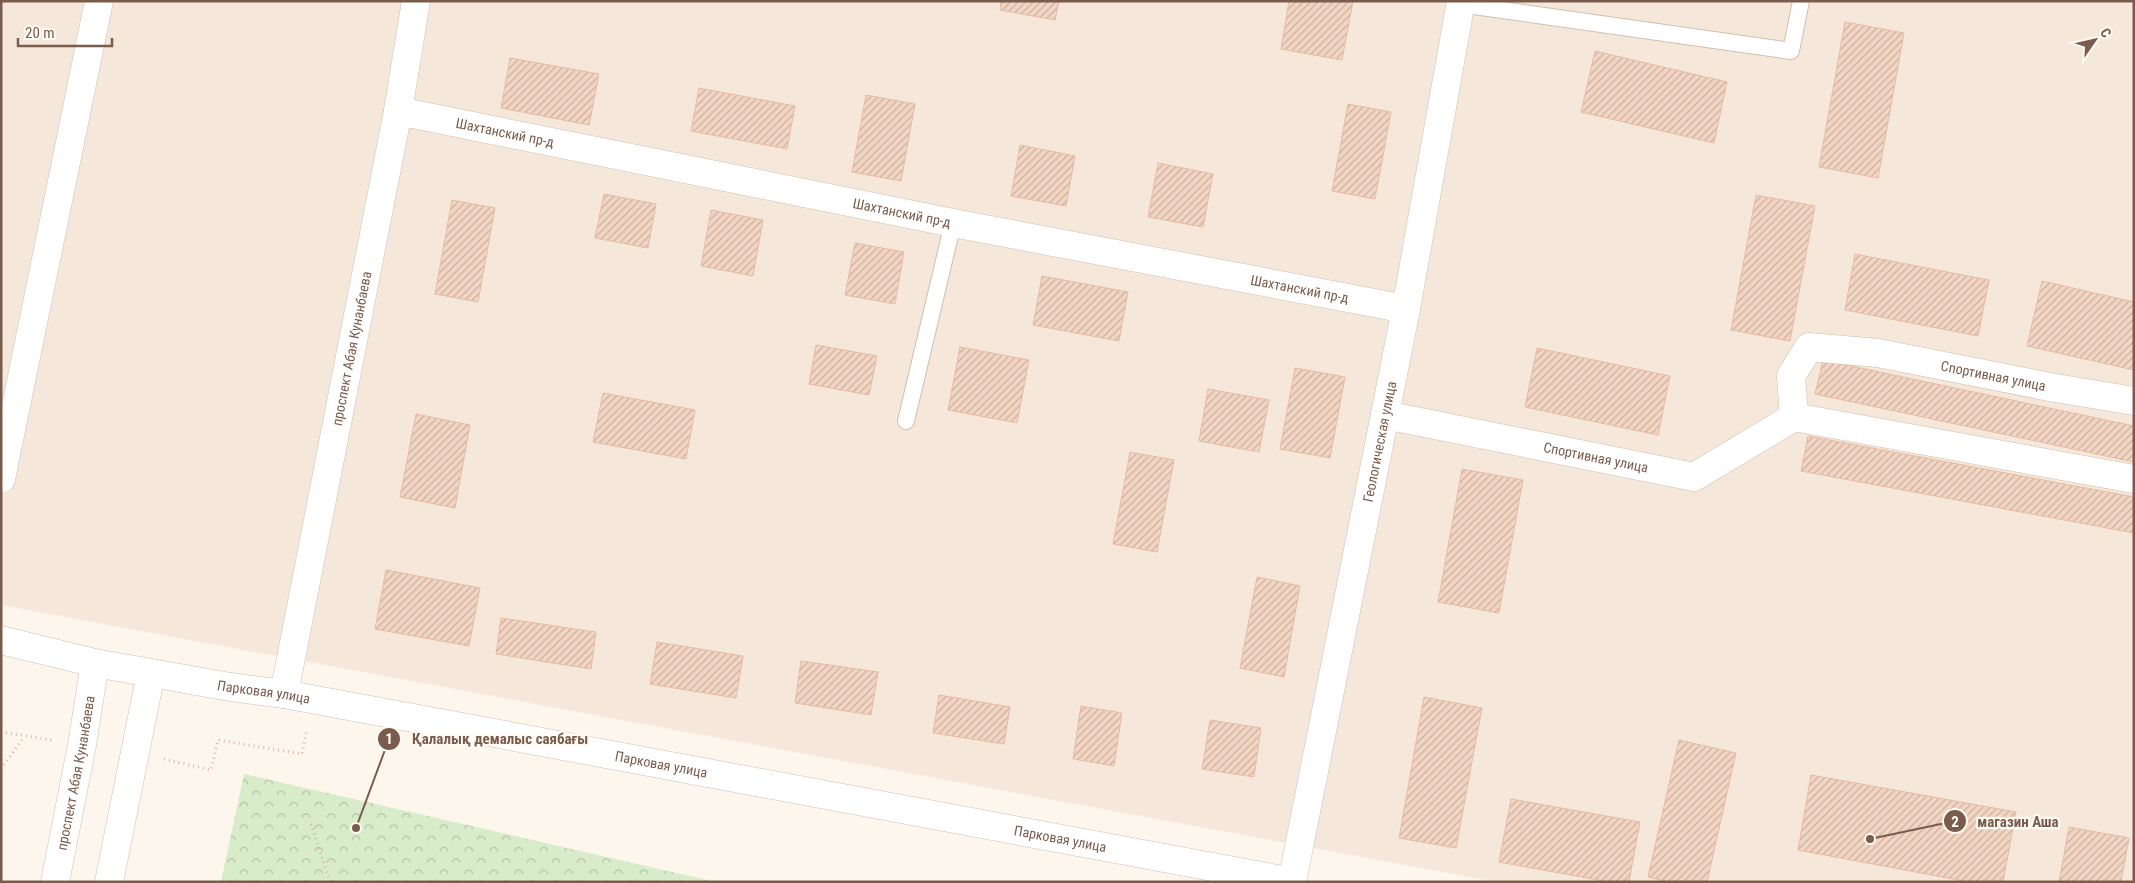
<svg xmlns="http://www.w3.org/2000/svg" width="2135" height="883" viewBox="0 0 2135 883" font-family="'Roboto Condensed',sans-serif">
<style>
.residential{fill:#f5e8da}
.forest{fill:url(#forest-crowns)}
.building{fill:url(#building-hatch);stroke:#e6bba3}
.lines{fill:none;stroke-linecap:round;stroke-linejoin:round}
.service-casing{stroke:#d1beb0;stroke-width:18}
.minor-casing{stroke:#d1beb0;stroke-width:29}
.path{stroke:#d9b8a5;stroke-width:3;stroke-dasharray:1 4;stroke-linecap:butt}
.service{stroke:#fff;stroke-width:16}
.minor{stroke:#fff;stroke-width:28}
.labels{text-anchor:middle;stroke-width:4.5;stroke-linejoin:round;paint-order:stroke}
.street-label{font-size:14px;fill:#7a5c4d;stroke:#fffaf3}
.leader{fill:none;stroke:#7a5c4d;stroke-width:2}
.callout-dot{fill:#7a5c4d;stroke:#fffaf3;stroke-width:2}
.mark-label{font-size:15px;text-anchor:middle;font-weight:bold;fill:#fff}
.callout-label{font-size:15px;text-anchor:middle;font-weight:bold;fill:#7a5c4d;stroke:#fffaf3;stroke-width:4.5;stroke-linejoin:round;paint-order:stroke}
</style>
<defs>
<pattern id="forest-crowns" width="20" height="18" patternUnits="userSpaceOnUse" patternTransform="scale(1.25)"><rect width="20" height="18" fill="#d8ecc9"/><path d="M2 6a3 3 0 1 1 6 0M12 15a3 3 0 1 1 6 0" fill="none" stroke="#b4c2a5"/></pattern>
<pattern id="building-hatch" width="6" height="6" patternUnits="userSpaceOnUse" patternTransform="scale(1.25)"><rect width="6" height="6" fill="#f3d5c3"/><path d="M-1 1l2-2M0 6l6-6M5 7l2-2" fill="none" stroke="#cab0a1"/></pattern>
</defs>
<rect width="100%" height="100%" fill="#fdf6ec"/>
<path class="residential" d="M1,1H2134V882H1497L1,605Z"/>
<path class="forest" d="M244,774L716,882H221Z"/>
<path class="building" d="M1001,1H1059L1055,20L1000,10Z
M1289,1H1353L1342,60L1281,49Z
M1845,22L1904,33L1878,178L1819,167Z
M1595,51L1727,82L1714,143L1581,112Z
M510,58L599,74L589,125L501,108Z
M699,88L795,106L787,149L691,131Z
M866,95L915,104L901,181L852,172Z
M1348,104L1391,112L1375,199L1332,191Z
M1020,145L1075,156L1066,206L1011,196Z
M1158,163L1213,174L1203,227L1148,217Z
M604,194L656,204L648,248L595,238Z
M1756,195L1815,206L1790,341L1731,330Z
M452,200L495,208L478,302L435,294Z
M711,210L763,220L753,276L701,266Z
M855,243L904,252L895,304L845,295Z
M1855,254L1989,280L1978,336L1845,310Z
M1042,276L1128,292L1119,341L1033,325Z
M2042,281L2134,302V370L2027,346Z
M816,345L877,356L869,395L809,384Z
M960,347L1029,360L1017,423L948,410Z
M1537,348L1670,376L1658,435L1525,407Z
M1823,360L2134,426V462L1815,394Z
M1295,368L1345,377L1330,458L1280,449Z
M1208,389L1269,400L1259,452L1199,441Z
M603,393L695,410L686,459L593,442Z
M416,414L470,425L455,508L400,497Z
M1808,436L2134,497V533L1801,471Z
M1130,452L1174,460L1157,552L1113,544Z
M1462,469L1523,480L1499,613L1438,602Z
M386,570L480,588L469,646L375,629Z
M1257,577L1300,586L1284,677L1240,668Z
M501,618L596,632L591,669L496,654Z
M657,642L743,656L736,698L650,684Z
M801,661L878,672L871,715L795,703Z
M939,695L1010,707L1004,744L933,733Z
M1424,697L1482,708L1456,848L1399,838Z
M1081,706L1122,713L1114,766L1073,759Z
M1210,720L1261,728L1254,777L1202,769Z
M1679,740L1736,753L1707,882H1669L1648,877Z
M1811,775L2016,812L2003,882H1969L1798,850Z
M1511,799L1640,822L1629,882H1609L1499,862Z
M2069,827L2129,838L2121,882H2059Z"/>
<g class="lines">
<defs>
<path id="service" d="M1460,4L1791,51L1801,1
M906,421L953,223"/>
<g id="minor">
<path id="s1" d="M398,111L953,223L1406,309"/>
<path id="s2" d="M1385,415L1694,477L1794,417L2134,479"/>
<path id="s3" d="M1794,417L1791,376L1809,347L1878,353L2055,388L2134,401"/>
<path d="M1,479L99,1"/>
<path id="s4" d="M1,640L95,663L230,687L284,694L1293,882"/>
<path id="s5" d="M284,694L398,111L416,1"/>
<path id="s6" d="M55,882L82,745L95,663"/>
<path d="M109,882L151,673"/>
<path id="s7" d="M1292,882L1406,309L1461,1"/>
</g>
</defs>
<use href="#service" class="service-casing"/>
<use href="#minor" class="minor-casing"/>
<path class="path" d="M1,732L52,740
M164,759L211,770L218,740L302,754L307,729
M1,769L24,737
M311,824L330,882"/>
<use href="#service" class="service"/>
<use href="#minor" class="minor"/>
</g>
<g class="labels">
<g class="street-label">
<text dy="5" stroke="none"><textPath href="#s1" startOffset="109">Шахтанский пр-д</textPath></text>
<text dy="5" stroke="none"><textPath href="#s1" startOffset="514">Шахтанский пр-д</textPath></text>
<text dy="5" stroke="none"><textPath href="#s1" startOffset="919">Шахтанский пр-д</textPath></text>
<text dy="5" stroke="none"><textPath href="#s5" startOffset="352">проспект Абая Кунанбаева</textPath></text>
<text dy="5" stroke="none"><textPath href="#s3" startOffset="262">Спортивная улица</textPath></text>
<text dy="5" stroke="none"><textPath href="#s7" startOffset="449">Геологическая улица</textPath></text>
<text dy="5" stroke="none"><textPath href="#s2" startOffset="215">Спортивная улица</textPath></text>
<text dy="5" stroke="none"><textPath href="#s4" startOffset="268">Парковая улица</textPath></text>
<text dy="5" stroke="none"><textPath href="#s4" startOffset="672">Парковая улица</textPath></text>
<text dy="5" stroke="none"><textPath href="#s6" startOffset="111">проспект Абая Кунанбаева</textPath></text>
<text dy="5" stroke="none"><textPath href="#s4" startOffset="1078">Парковая улица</textPath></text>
</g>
</g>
<path class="leader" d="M356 828L389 739M1870 839L1955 821"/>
<g class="callout-dot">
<circle cx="356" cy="828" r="5"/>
<circle cx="1870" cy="839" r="5"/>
<circle cx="389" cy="739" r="12"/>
<circle cx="1955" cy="821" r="12"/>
</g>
<g class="mark-label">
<text x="389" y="744">1</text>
<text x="1955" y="827">2</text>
</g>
<g class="callout-label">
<text x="500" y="744">Қалалық демалыс саябағы</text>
<text x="2018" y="827">магазин Аша</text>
</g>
<rect width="2135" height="883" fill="none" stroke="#7a5c4d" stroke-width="5"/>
<g transform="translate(2095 40) rotate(56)" stroke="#fffaf3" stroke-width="4" paint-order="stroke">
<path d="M0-4L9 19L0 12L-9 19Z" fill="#7a5c4d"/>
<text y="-8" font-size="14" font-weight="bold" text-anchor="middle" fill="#7a5c4d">С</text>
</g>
<path d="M18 38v8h94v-8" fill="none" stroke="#7a5c4d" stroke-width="2.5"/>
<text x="25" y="38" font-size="15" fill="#7a5c4d" stroke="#fffaf3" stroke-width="4" paint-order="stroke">20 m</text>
</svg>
